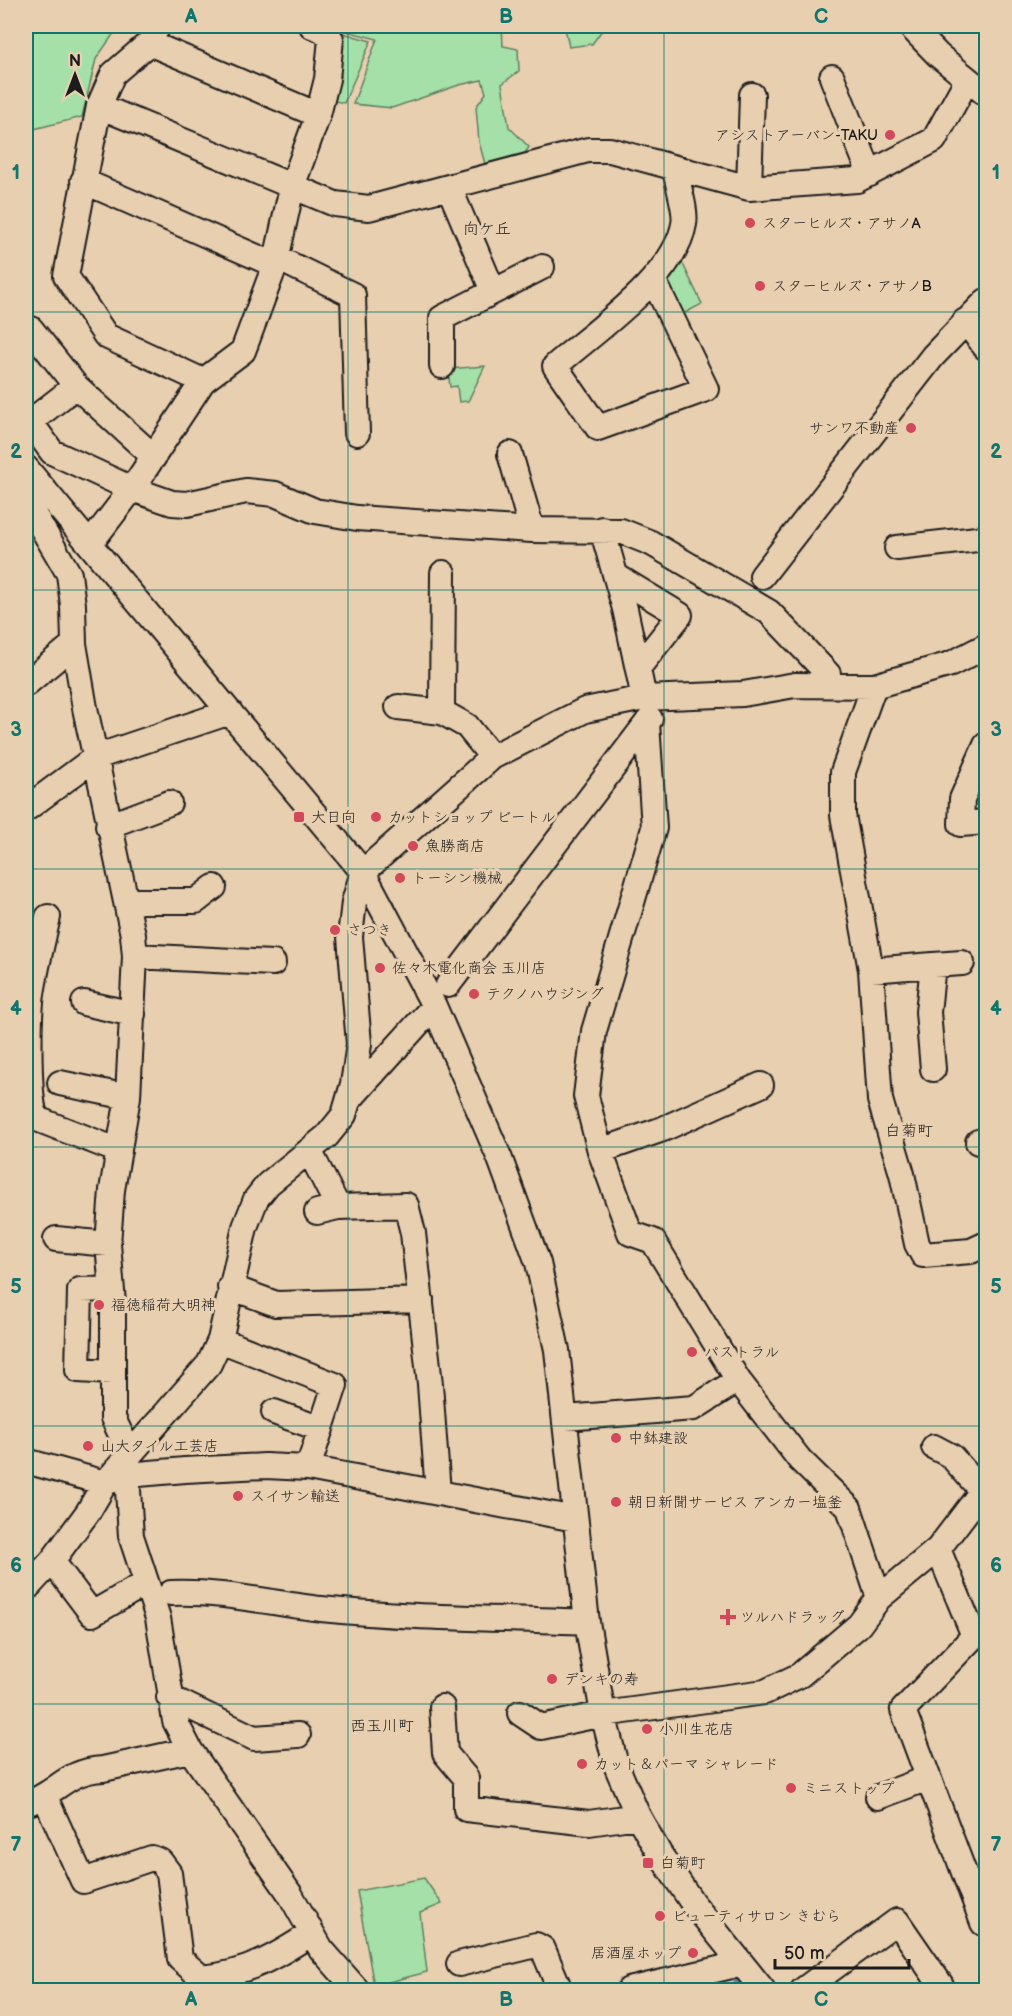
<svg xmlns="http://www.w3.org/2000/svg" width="1012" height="2016" viewBox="0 0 1012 2016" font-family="'Balsamiq Sans','Klee One',sans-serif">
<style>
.green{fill:#a4e0a7;stroke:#607e62;stroke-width:1.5}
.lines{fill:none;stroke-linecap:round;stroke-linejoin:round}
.stream{stroke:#60879b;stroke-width:5}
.minor-casing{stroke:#1c1c1c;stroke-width:28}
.minor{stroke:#e8cfb0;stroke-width:24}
.grid{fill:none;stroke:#0f766e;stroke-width:1.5;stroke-opacity:0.55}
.poi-dot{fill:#d1495b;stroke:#e8cfb0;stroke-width:2}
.labels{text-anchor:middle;stroke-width:6;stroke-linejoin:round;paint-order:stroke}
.poi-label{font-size:15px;fill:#1c1c1c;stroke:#e8cfb0;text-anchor:start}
.neighbourhood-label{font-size:16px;fill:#1c1c1c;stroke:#e8cfb0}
.neatline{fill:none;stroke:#0f766e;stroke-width:2}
.grid-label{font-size:20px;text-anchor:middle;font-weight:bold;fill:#0f766e}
</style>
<rect width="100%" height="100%" fill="#e8cfb0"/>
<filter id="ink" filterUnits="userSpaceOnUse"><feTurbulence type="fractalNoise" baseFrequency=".0167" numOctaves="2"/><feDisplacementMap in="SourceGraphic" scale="12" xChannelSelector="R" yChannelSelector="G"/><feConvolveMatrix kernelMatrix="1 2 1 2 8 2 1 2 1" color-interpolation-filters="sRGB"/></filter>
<g filter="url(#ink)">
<path class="green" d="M26,26H119L96,59L82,117L26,131Z
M347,26H502L503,46L518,49L519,71L502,84L509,127L529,147L525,153L485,164L479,142L476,107L486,93L482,80L459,85L392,108L353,104L377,39L346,31Z
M545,26H605L592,44L569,47L565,28Z
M343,33L371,41L344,103L330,100Z
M680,258L702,304L679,316C665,288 663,284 680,258Z
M485,366L468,401L459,402L457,386L450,387L448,369Z
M424,1878L442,1904L420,1913L427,1972L374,1986L357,1891Z"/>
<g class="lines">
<path class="stream" d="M731,1976L744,1990"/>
<defs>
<path id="minor" d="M158,26L149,43L113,74L99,106L66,276L106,336L203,381
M910,26L938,55L986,94
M149,43L318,115
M832,77L870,174
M99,106L335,204L369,208L588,150H610L749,188L857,180L934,140L967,80
M83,181L275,265
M449,187L493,291
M749,188L752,95
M277,258L353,295L357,433
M654,281L706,389L598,428L555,366C595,331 675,277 684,224C687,211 677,183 675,169
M965,321L986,348
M31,329L76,386
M442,366V318L542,267
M26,416L52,452L132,489L172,503L187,504L246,491L275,494L315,511L357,518L532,530L621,531L651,543L769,612L828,674V684
M30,422L76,386L154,457
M510,454L532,530
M26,468L363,872L434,1006L500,1159L538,1263L557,1350L587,1622L603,1714L616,1765L638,1816L659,1853L692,1902L763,1990
M26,501L69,574L73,605L74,644L85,708L133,935L135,956L128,1097L112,1190L108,1244L113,1303V1418L130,1454
M602,529L625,609L644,698
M90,544L132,489L203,381L243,351L275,265L292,187L318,115L327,79L331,39L323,30L312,26
M897,548L986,538
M443,573L442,712L467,726L492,757
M616,576L680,615L638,668
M762,576L933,356L986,301
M26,684L74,644
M874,686L843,772V815L871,970L880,1100L902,1174L917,1244L923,1255L971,1251L986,1244
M398,707L442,712
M647,723L654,828L594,1031L586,1096L600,1151L630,1233L653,1241L738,1380L800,1460L849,1508L879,1598
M986,745L962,799L961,824L986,822
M26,809L96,757L230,712
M108,826L169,803
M126,901H196L214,887
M48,917C42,943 36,968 32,994C29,1014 27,1106 37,1119L119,1151
M135,956L273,963
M933,965L962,963
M871,970L933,965L928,1012L933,1069
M448,985L650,719
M84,1003L133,1014
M60,1083L128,1097
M349,1100L434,1006
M978,1142L986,1140
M600,1151L663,1129L761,1085
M310,1152L338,1207L406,1205L413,1233L430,1384L438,1493
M317,1212L338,1207
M56,1239L108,1244
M230,1287L276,1304L421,1300
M111,1289L80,1290L78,1370L112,1372
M220,1340L335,1385L308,1468
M274,1412L321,1429
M565,1418L694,1408L738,1380
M934,1447L951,1456L981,1490
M26,1461L105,1483L127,1475L185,1470L265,1466L308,1468L575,1519
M127,1475L131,1536L158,1618L175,1721L190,1750L290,1894L321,1949L357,1990
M938,1549L974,1636L903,1710L983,1923L986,1922
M52,1561L92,1614L146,1583
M26,1589L52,1561L88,1512L105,1483L209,1364L220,1340L245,1227L256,1199L268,1184L327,1136L344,1115L353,1084L359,1044L350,937L354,902L363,872L492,757L585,710L644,698L743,694L795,685L874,686L951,664L986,646
M171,1593C222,1591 271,1603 321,1609C410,1618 498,1618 587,1622
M169,1697L254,1738L298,1735
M442,1707L445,1753L466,1778V1809L589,1823L638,1816
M520,1713L541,1727L603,1714L765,1692L800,1675L859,1625L879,1598L938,1549L986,1486
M45,1797L83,1881L152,1858L160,1861L169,1873L180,1959L202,1978C248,1973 274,1958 312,1933
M878,1797L928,1778
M26,1804C58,1793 65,1771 103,1769L190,1750
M459,1964L536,1945L543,1949L560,1990
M629,1990L740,1964
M803,1990L897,1921L941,1985V1990"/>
</defs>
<use href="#minor" class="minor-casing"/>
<use href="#minor" class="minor"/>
</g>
</g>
<path class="grid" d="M348,26V1990M664,26V1990M26,312H986M26,590H986M26,869H986M26,1147H986M26,1426H986M26,1704H986"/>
<g class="poi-dot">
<circle cx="890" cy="135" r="6"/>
<circle cx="750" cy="223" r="6"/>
<circle cx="760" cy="286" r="6"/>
<circle cx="911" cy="428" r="6"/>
<rect x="293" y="811" width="12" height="12" rx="3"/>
<circle cx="376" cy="817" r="6"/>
<circle cx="413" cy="846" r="6"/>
<circle cx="400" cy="878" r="6"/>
<circle cx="335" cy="930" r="6"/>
<circle cx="380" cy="968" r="6"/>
<circle cx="474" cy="994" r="6"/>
<circle cx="99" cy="1305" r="6"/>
<circle cx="692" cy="1352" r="6"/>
<circle cx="616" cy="1438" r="6"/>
<circle cx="88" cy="1446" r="6"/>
<circle cx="238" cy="1496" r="6"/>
<circle cx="616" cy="1502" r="6"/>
<path d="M725 1608h6v6h6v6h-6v6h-6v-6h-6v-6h6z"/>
<circle cx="552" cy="1679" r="6"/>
<circle cx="647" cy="1729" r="6"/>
<circle cx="582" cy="1764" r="6"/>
<circle cx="791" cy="1788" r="6"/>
<rect x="642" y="1857" width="12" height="12" rx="3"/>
<circle cx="660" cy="1916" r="6"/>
<circle cx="693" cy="1953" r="6"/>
</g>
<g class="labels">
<g class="poi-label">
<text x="878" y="140" text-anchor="end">アシストアーバン-TAKU</text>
<text x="762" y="228">スターヒルズ・アサノA</text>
<text x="772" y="291">スターヒルズ・アサノB</text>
<text x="899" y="433" text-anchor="end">サンワ不動産</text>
<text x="311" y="822">大日向</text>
<text x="388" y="822">カットショップ ビートル</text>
<text x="425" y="851">魚勝商店</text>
<text x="412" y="883">トーシン機械</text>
<text x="347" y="935">さつき</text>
<text x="392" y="973">佐々木電化商会 玉川店</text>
<text x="486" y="999">テクノハウジング</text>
<text x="111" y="1310">福徳稲荷大明神</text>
<text x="704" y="1357">パストラル</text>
<text x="628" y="1443">中鉢建設</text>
<text x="100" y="1451">山大タイル工芸店</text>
<text x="250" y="1501">スイサン輸送</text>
<text x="628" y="1507">朝日新聞サービス アンカー塩釜</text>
<text x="740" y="1622">ツルハドラッグ</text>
<text x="564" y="1684">デンキの寿</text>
<text x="659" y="1734">小川生花店</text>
<text x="594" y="1769">カット＆パーマ シャレード</text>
<text x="803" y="1793">ミニストップ</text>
<text x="660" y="1868">白菊町</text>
<text x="672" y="1921">ビューティサロン きむら</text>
<text x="681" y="1958" text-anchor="end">居酒屋ホップ</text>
</g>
<g class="neighbourhood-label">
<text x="487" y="234">向ケ丘</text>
<text x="909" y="1136">白菊町</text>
<text x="382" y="1731">西玉川町</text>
</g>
</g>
<rect width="1012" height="2016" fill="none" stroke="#e8cfb0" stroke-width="66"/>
<g transform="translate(75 75)" stroke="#e8cfb0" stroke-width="4.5" paint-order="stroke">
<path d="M0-4.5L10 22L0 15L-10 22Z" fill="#1c1c1c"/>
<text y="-9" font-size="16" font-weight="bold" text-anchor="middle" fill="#1c1c1c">N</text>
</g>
<path d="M775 1959v9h134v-9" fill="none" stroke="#1c1c1c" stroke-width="3"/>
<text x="784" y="1959" font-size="18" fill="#1c1c1c" stroke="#e8cfb0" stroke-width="4.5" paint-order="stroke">50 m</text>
<rect x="33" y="33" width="946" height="1950" class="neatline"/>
<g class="grid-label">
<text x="191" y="23">A</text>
<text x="506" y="23">B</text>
<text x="821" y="23">C</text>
<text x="16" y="179">1</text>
<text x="996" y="179">1</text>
<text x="16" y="458">2</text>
<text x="996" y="458">2</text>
<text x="16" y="736">3</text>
<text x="996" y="736">3</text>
<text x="16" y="1015">4</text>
<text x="996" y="1015">4</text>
<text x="16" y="1293">5</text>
<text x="996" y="1293">5</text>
<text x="16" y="1572">6</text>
<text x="996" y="1572">6</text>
<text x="16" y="1851">7</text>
<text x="996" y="1851">7</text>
<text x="191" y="2006">A</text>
<text x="506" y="2006">B</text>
<text x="821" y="2006">C</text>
</g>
</svg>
